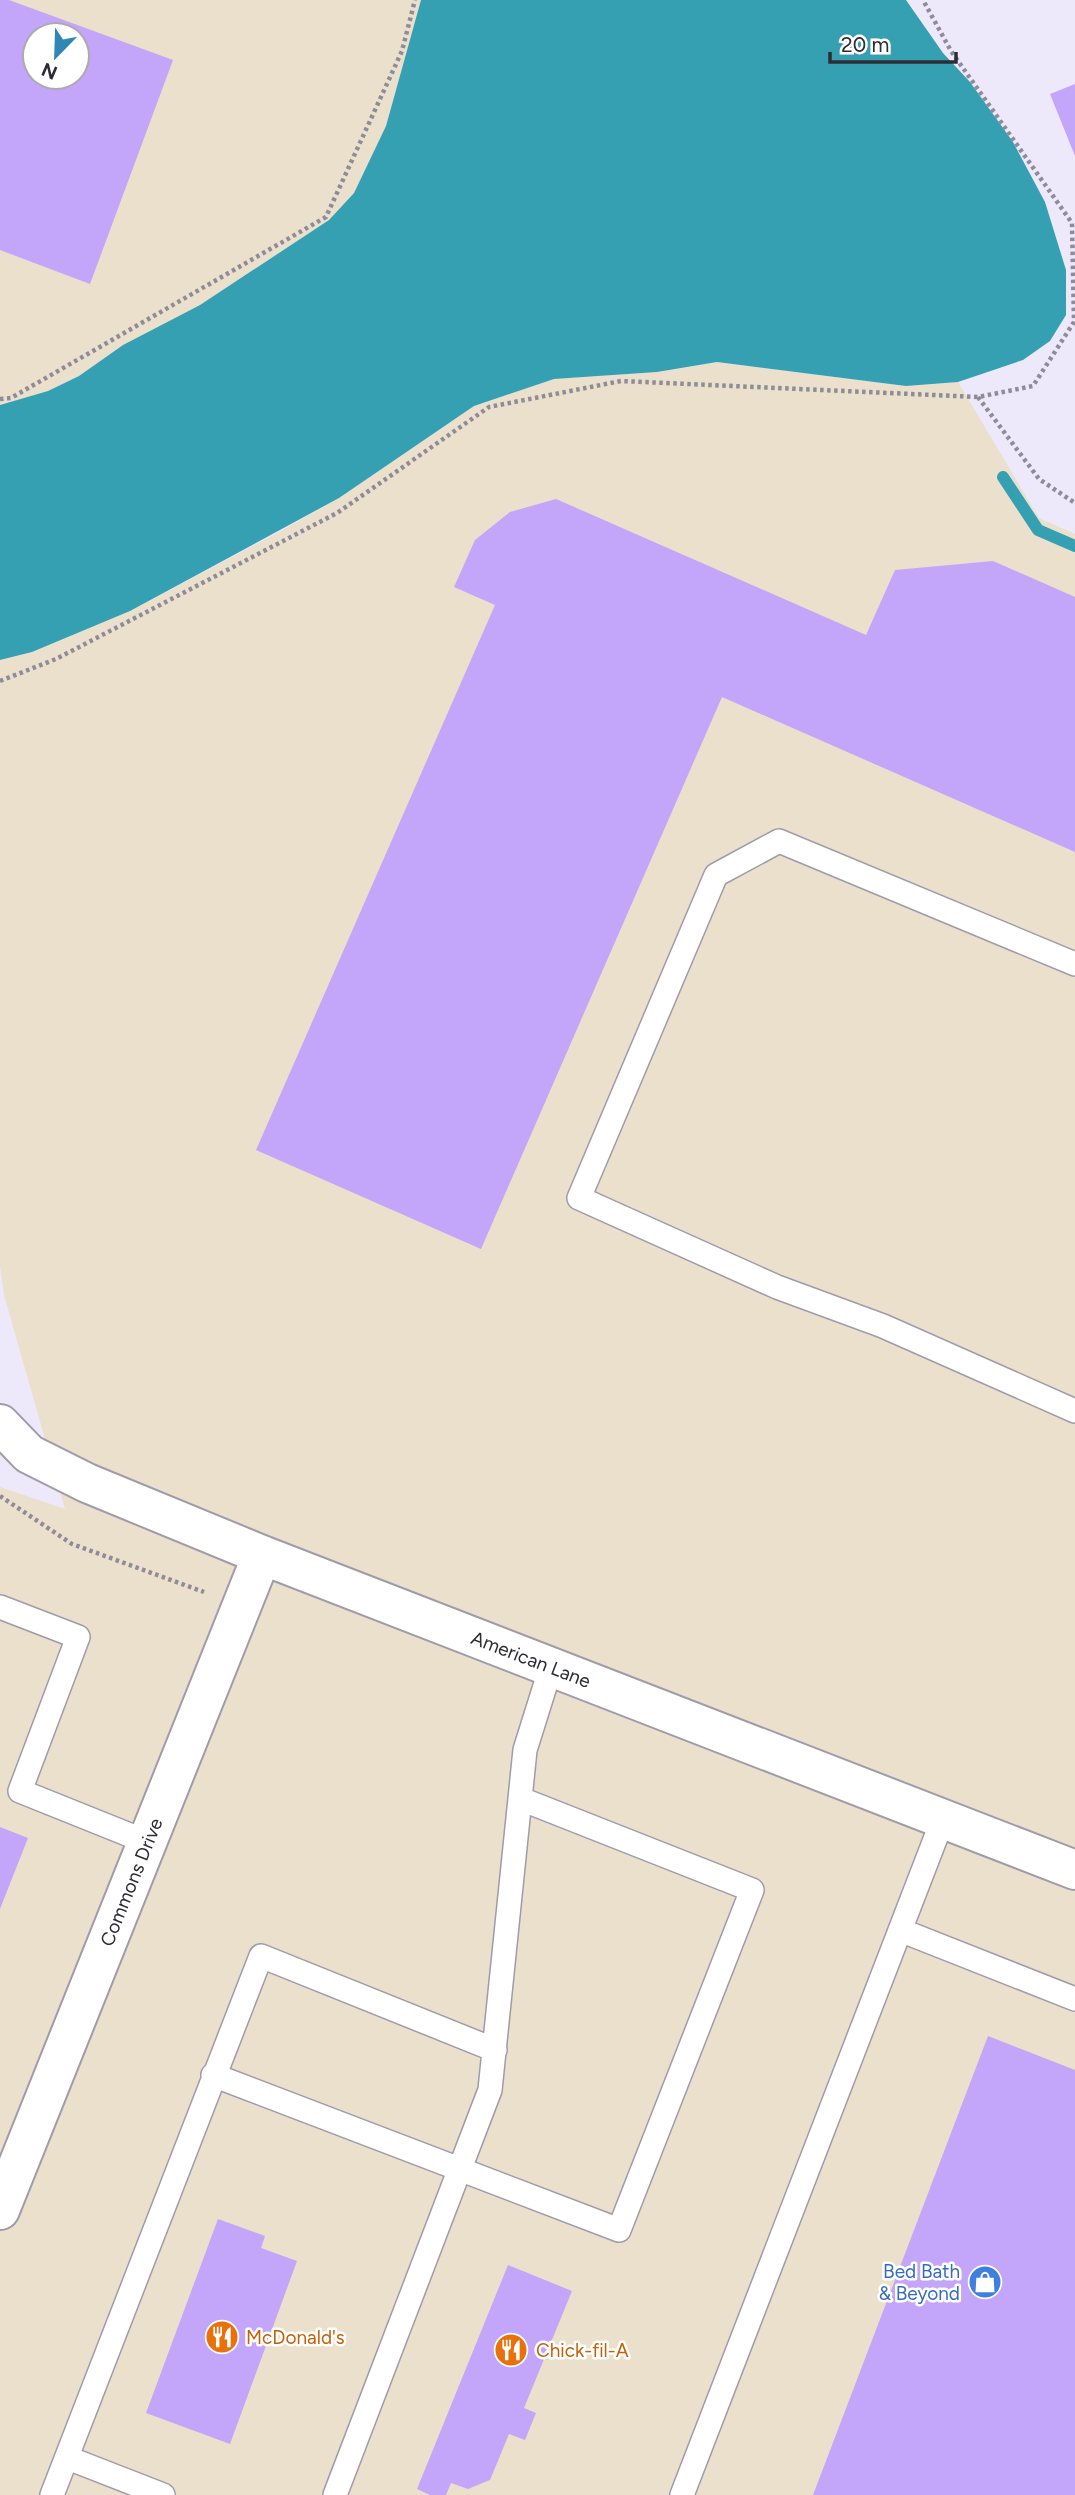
<svg xmlns="http://www.w3.org/2000/svg" width="1075" height="2495" viewBox="0 0 1075 2495" font-family="Figtree,sans-serif">
<style>
.commercial{fill:#eae0cb;fill-rule:evenodd}
.water{fill:#36a0b3}
.lines{fill:none;stroke-linecap:round;stroke-linejoin:round}
.stream{stroke:#36a0b3;stroke-width:12}
.building{fill:#c3a5fa;fill-rule:evenodd}
.lane-casing{stroke:#9f9bab;stroke-width:26}
.street-casing{stroke:#9f9bab;stroke-width:42}
.path{stroke:#8f8c99;stroke-width:4.5;stroke-dasharray:3.5 3.5;stroke-linecap:butt}
.lane{stroke:#fff;stroke-width:23}
.street{stroke:#fff;stroke-width:38}
.labels{text-anchor:middle;stroke-width:5;stroke-linejoin:round;paint-order:stroke}
.street-label{font-size:19px;fill:#2e2c33;stroke:#fff}
.shop-label{font-size:19px;fill:#366cbe;stroke:#fff;text-anchor:end}
.food-label{font-size:19px;fill:#c56008;stroke:#fff;text-anchor:start}
</style>
<rect width="100%" height="100%" fill="#ede8fa"/>
<path class="commercial" d="M0,0H421L386,126L354,193L329,220L200,305L123,345L79,376L48,391L0,405ZM35,35H77V77H35Z
M717,362L906,386L958,382L1039,518L1075,534V2495H0V1487L65,1509L4,1295L0,1266V660L32,652L130,611L281,531L339,498L474,406L554,379L657,372Z"/>
<path class="water" d="M421,0H906L943,53L970,82L1013,142L1045,202L1066,270V315L1050,341L1023,360L958,382L906,386L717,362L657,372L554,379L474,406L339,498L130,611L32,652L0,660V405L48,391L79,376L123,345L200,305L329,220L354,193L386,126Z"/>
<g class="lines">
<path class="stream" d="M1003,477L1038,530L1075,546"/>
</g>
<path class="building" d="M0,0H9L173,60L90,284L0,250ZM35,35H77V77H35Z
M1075,84V156L1050,94Z
M556,499L866,635L895,570L993,561L1075,597V852L722,697L481,1249L256,1150L495,605L454,587L475,540L510,512Z
M0,1827L28,1838L0,1909Z
M988,2036L1075,2070V2495H813Z
M218,2219L265,2236L261,2248L297,2261L230,2444L146,2413Z
M508,2265L572,2291L524,2408L536,2413L525,2440L509,2434L490,2480L468,2489L451,2483L446,2495H430L417,2489Z"/>
<g class="lines">
<defs>
<path id="lane" d="M1075,964L779,841L716,875L579,1198L777,1287L883,1326L1075,1411
M0,1607L78,1637L20,1791L147,1842
M900,1930L1075,1999
M213,2075L619,2230L752,1890L521,1799
M68,2458L163,2495
M52,2495L261,1956L495,2050
M335,2495L490,2090L525,1750L551,1667
M682,2495L943,1819"/>
<path id="street" d="M0,1424L29,1454L87,1483L262,1555L1075,1870
M0,2210L262,1555"/>
</defs>
<use href="#lane" class="lane-casing"/>
<use href="#street" class="street-casing"/>
<path class="path" d="M978,397L1039,479L1075,503
M0,399L11,398L326,217L402,51L415,0
M0,681L56,659L337,513L489,407L621,381L978,397L1033,386L1074,322L1072,223L951,51L923,0
M0,1496L72,1544L204,1592"/>
<use href="#lane" class="lane"/>
<use href="#street" class="street"/>
</g>
<defs>
<symbol id="shop-disc" viewBox="-11 -11 22 22"><circle r="9.5" fill="#3f7fe0" stroke="#fff"/><path d="M-5-2.5h2.3a2.7 3.5 0 0 1 5.4 0H5L5.5 6h-11ZM-1.5-2.5h3a1.5 2.3 0 0 0-3 0Z" fill="#fff"/></symbol>
<symbol id="restaurant-disc" viewBox="-11 -11 22 22"><circle r="9.5" fill="#e8710a" stroke="#fff"/><path d="M-5-6h1v4h1v-4h1v4h1v-4h1v5L-1.5 .5V6h-2V.5L-5-1ZM5-6V6H3V1.5H1.5Q1.5-4 5-6Z" fill="#fff"/></symbol>
</defs>
<g fill-rule="evenodd">
<use href="#shop-disc" x="966" y="2263" width="38" height="38"/>
<use href="#restaurant-disc" x="203" y="2318" width="38" height="38"/>
<use href="#restaurant-disc" x="492" y="2331" width="38" height="38"/>
</g>
<g class="labels">
<g class="street-label">
<text transform="translate(531 1659) rotate(21)" y="7">American Lane</text>
<text transform="translate(131 1882) rotate(-68)" y="7">Commons Drive</text>
</g>
<g class="shop-label">
<text x="960" y="2278">Bed Bath<tspan x="960" dy="22">&amp; Beyond</tspan></text>
</g>
<g class="food-label">
<text x="246" y="2344">McDonald's</text>
<text x="536" y="2357">Chick-fil-A</text>
</g>
</g>
<g transform="translate(56 56) rotate(203)"><circle r="33" fill="#ffffff" stroke="#ababad" stroke-width="2"/>
<path d="M0-5L12 26L0 18L-12 26Z" fill="#3087b6"/>
<text y="-10" font-size="19" font-weight="bold" text-anchor="middle" fill="#2e2c33">N</text>
</g>
<path d="M830 52v10h126v-10" fill="none" stroke="#2e2c33" stroke-width="3.5"/>
<text x="841" y="52" font-size="21" fill="#2e2c33" stroke="#ffffff" stroke-width="5" paint-order="stroke">20 m</text>
</svg>
